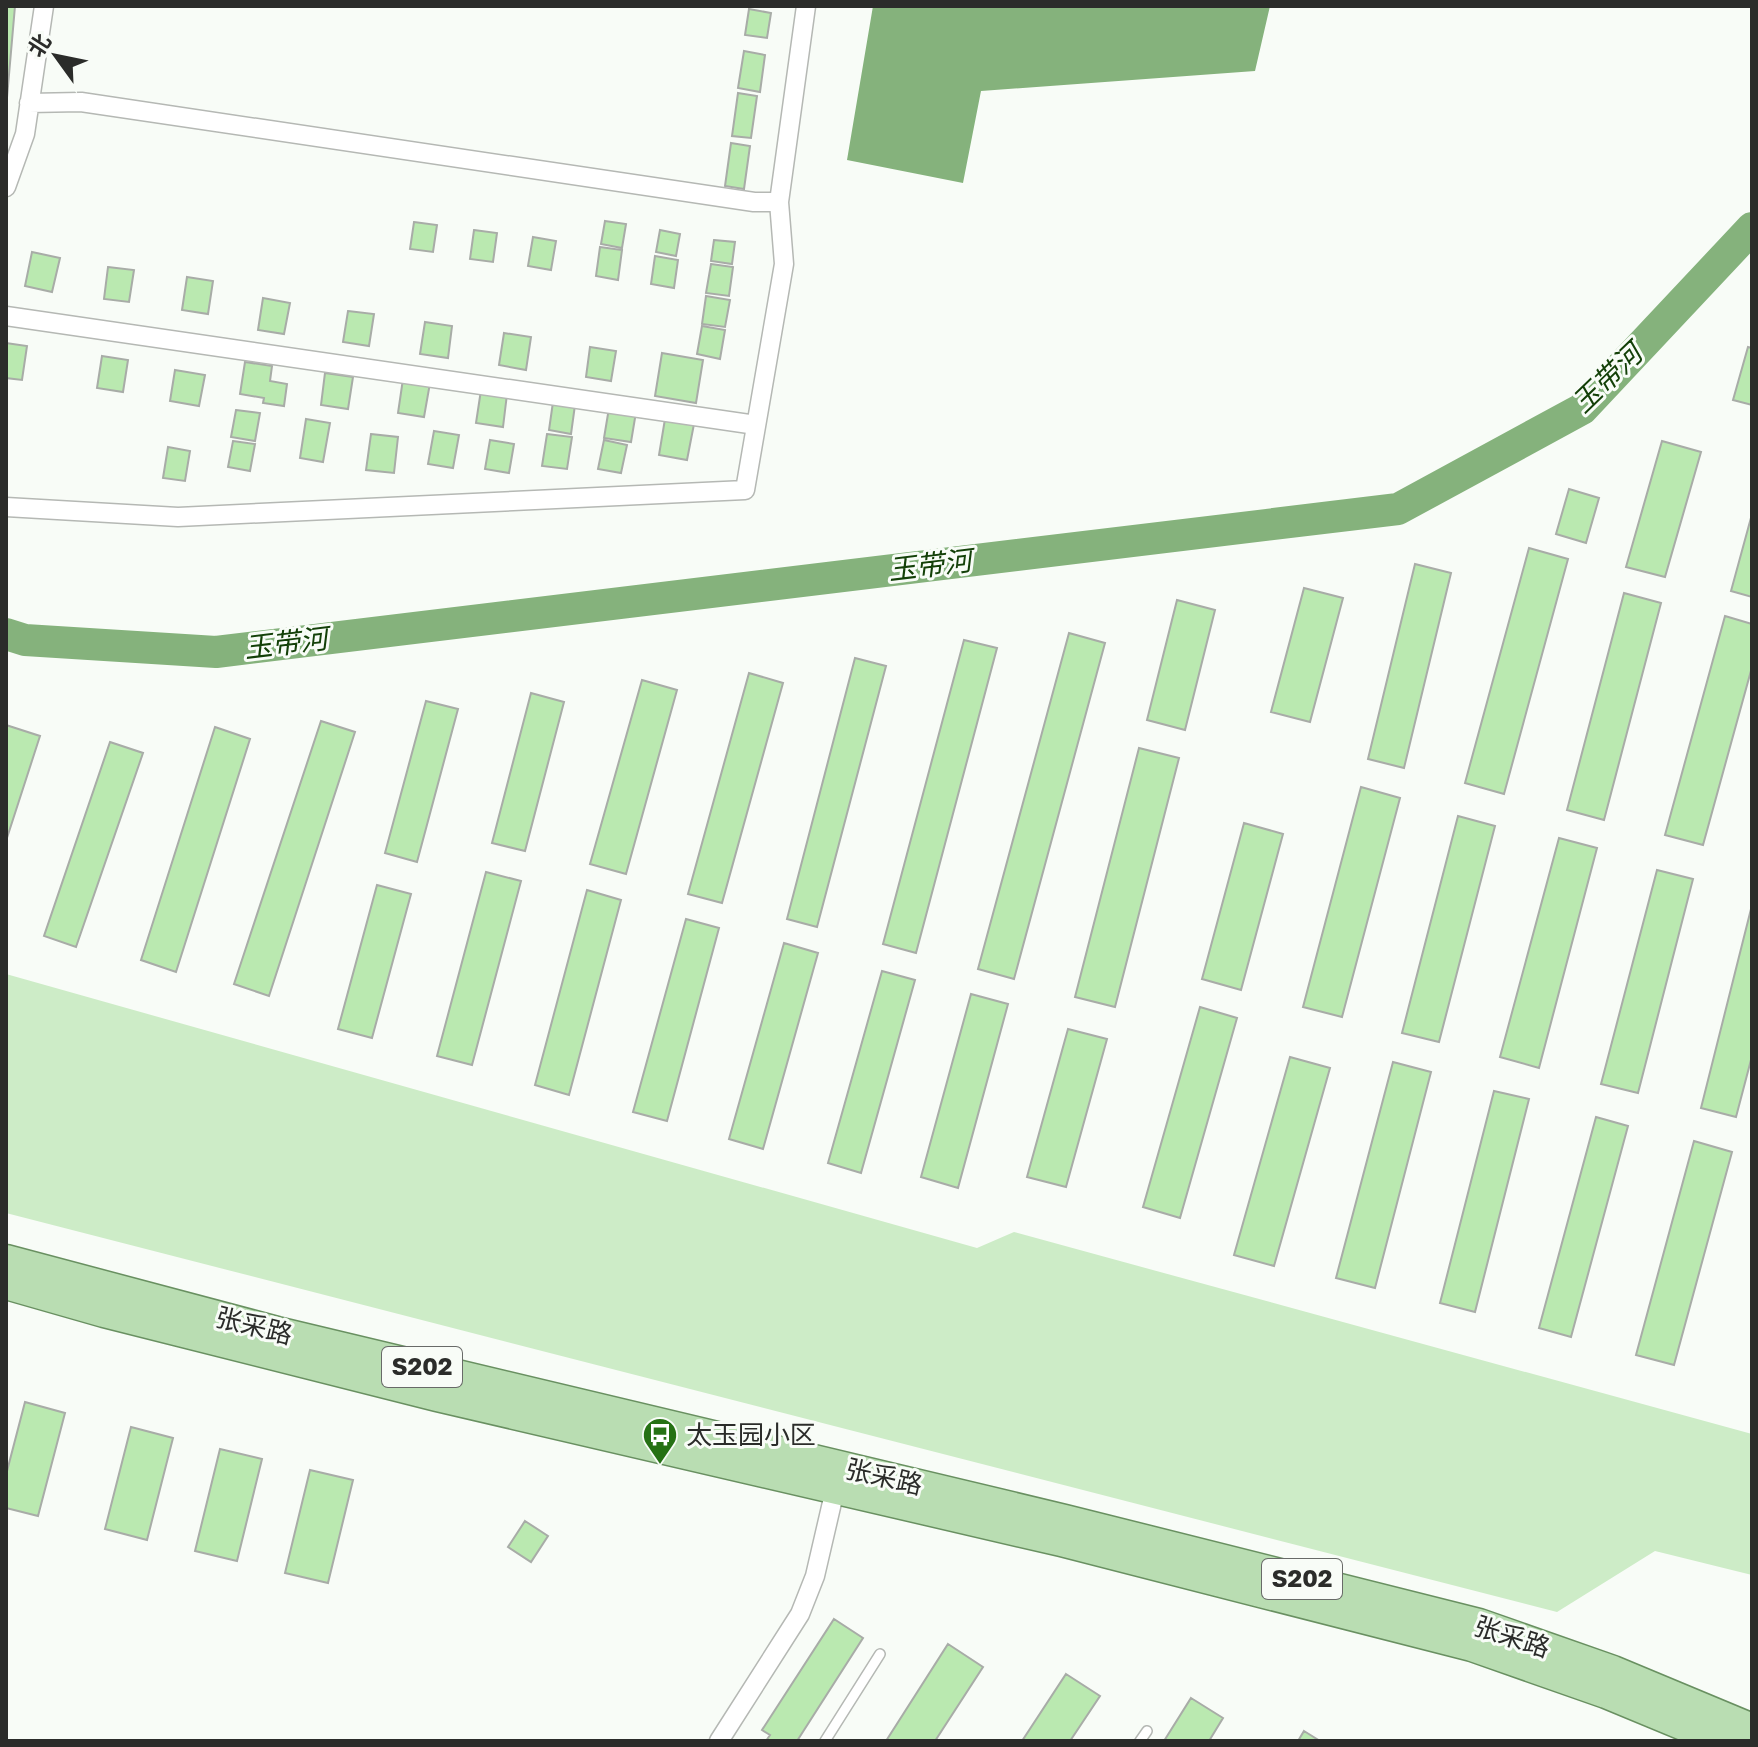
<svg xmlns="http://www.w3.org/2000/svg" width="1758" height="1747" viewBox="0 0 1758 1747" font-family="'Golos Text','Noto Sans SC',sans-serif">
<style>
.green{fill:#cdecc7}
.water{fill:#85b27c}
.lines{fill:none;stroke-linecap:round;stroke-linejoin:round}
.river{stroke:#85b27c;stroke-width:32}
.building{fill:#bae9b0;stroke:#a8aca7;stroke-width:2}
.service-casing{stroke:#b5b8b4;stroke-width:12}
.minor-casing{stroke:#b5b8b4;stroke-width:21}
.primary-casing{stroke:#699061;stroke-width:33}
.service{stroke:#fff;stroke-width:9}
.minor{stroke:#fff;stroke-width:18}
.primary{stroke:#b9ddb2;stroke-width:30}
.labels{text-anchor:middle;stroke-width:6;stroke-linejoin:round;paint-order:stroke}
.shield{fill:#f8fcf7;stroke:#686a68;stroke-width:2}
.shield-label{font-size:24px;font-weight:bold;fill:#2b2c2a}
.street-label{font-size:26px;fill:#2b2c2a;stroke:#f8fcf7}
.poi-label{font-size:26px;fill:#2b2c2a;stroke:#f8fcf7;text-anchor:start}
.water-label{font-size:28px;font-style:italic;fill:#134008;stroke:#f8fcf7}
</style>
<rect width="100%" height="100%" fill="#f8fcf7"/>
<path class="green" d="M6,974L977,1248L1014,1232L1752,1434V1575L1655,1551L1557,1612L6,1213Z"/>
<path class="water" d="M873,6H1270L1255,71L981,91L963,183L847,160Z"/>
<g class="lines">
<path class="river" d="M6,634L25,640L216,652L1398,509L1582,409L1752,228"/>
</g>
<path class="building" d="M6,6H15L6,109Z
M749,9L771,13L767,38L745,35Z
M744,51L765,55L760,92L738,88Z
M738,93L757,96L751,138L732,136Z
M731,143L750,146L744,189L725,186Z
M605,221L626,224L622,248L601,244Z
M414,222L437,225L433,252L410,249Z
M474,230L497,233L493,262L470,259Z
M660,230L680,234L676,256L656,252Z
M533,237L556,241L551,270L528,266Z
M714,240L735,242L732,264L711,261Z
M600,247L622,250L618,280L596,276Z
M32,252L60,258L52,292L25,286Z
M655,256L678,260L674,288L651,284Z
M711,264L733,267L729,296L706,293Z
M108,267L134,270L129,302L104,299Z
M187,277L213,281L208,314L182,310Z
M706,296L730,300L725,327L702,324Z
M263,298L290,303L284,334L258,330Z
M348,311L374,314L369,346L343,342Z
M425,322L452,326L448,358L420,354Z
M702,326L725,330L720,359L697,354Z
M504,333L531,337L526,370L499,365Z
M6,343L27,346L22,380L6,378Z
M590,347L616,351L611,381L586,377Z
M1748,347L1752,348V405L1733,400Z
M662,353L703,360L696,403L655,396Z
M102,356L128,360L123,392L97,388Z
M245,362L272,366L270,381L287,384L284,406L263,403L264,398L240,394Z
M175,370L205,375L199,406L170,401Z
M325,373L353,377L348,409L321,405Z
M403,379L430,383L424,417L398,413Z
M481,390L507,394L503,427L476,423Z
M553,402L575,405L571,434L549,430Z
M609,408L636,412L631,442L604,438Z
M236,410L260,413L255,441L231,437Z
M306,419L330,423L323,462L300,458Z
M665,419L694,424L687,460L659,455Z
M434,431L459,435L453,468L428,464Z
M371,434L398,437L394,473L366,470Z
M547,434L572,437L567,469L542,466Z
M490,440L514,444L509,473L485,469Z
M604,440L627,445L621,473L598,469Z
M233,441L255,444L250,471L228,467Z
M1662,441L1701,452L1665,577L1626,567Z
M168,447L190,451L185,481L163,478Z
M1569,489L1599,498L1586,543L1556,534Z
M1752,514V597L1731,591Z
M1529,548L1568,559L1504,794L1465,783Z
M1415,564L1451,573L1404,768L1368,759Z
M1304,588L1343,598L1310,722L1271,712Z
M1624,593L1661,603L1604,820L1567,810Z
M1177,600L1215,610L1185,730L1147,720Z
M1725,616L1752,624V667L1703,845L1665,835Z
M1069,633L1105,643L1014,979L978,969Z
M964,640L997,648L916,953L883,944Z
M855,658L886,666L817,927L787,919Z
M749,673L783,683L722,903L688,894Z
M642,680L677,690L626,874L590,864Z
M531,693L564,702L525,851L492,843Z
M426,701L458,709L417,862L385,853Z
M321,721L355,732L269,996L234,984Z
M6,725L40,736L6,841Z
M215,727L250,739L176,972L141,960Z
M110,742L143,753L76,947L44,936Z
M1139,748L1179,758L1115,1007L1075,997Z
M1361,787L1400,798L1342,1017L1303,1007Z
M1458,816L1495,826L1439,1042L1402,1033Z
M1244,823L1283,834L1241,990L1202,979Z
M1559,838L1597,848L1539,1068L1500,1057Z
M1657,870L1693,879L1638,1093L1601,1084Z
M486,872L521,881L472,1065L437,1056Z
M377,885L411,894L372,1038L338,1029Z
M587,890L621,900L569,1095L535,1085Z
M1752,905V1056L1736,1117L1701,1108Z
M686,919L719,928L667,1121L633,1112Z
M784,943L818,953L763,1149L729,1139Z
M882,971L915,980L861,1173L828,1163Z
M971,994L1008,1004L958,1188L921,1177Z
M1200,1007L1237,1018L1180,1218L1143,1207Z
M1068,1029L1107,1039L1066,1187L1027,1177Z
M1290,1057L1330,1068L1274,1266L1234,1255Z
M1393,1062L1431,1072L1375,1288L1336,1278Z
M1494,1091L1529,1099L1475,1312L1440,1303Z
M1596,1117L1628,1126L1571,1337L1539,1328Z
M1694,1141L1732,1152L1674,1365L1636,1355Z
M25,1402L65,1413L38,1516L6,1508V1475Z
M131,1427L173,1438L147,1540L105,1529Z
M220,1449L262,1459L237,1561L195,1551Z
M310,1470L353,1480L328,1583L285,1573Z
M525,1521L548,1536L531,1562L508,1547Z
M834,1619L863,1638L797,1741H766L770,1735L762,1730Z
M948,1644L983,1667L935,1741H886Z
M1066,1674L1100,1696L1070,1741H1022Z
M1191,1698L1223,1718L1209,1741H1164Z
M1304,1731L1320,1741H1298Z"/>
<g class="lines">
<defs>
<path id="service" d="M825,1741L880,1654
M1140,1741L1147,1731"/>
<path id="minor" d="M29,103L81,102L754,202H779
M6,187L25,134L44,6
M6,316L756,425
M6,507L178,517L745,490L784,264L779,202L806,6
M719,1741L800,1614L815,1576L837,1481"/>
<path id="primary" d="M6,1260L277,1332L1065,1520L1479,1624L1613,1671L1752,1729
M6,1284L104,1312L437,1396L1061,1541L1472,1646L1606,1693L1722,1741"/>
</defs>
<use href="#service" class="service-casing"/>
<use href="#minor" class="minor-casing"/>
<use href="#primary" class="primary-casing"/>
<use href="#service" class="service"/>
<use href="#minor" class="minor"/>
<use href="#primary" class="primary"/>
</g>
<defs>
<symbol id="bus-pin" viewBox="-11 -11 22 30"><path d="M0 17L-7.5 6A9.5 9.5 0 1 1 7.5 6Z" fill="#267114" stroke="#f8fcf7"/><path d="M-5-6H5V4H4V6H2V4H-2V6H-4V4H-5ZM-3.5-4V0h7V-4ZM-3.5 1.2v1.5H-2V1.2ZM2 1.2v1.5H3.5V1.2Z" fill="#fff"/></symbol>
</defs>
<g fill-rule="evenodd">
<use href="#bus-pin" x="640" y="1415" width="40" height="54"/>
</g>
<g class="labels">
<g class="shield">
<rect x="382" y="1347" width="80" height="40" rx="6"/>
<rect x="1262" y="1559" width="80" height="40" rx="6"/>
</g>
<g class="shield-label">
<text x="422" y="1375">S202</text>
<text x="1302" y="1587">S202</text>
</g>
<g class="street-label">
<text transform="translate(254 1326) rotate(14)" y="9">张采路</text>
<text transform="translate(884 1477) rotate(13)" y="9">张采路</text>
<text transform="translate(1512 1637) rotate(18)" y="9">张采路</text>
</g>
<g class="poi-label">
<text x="686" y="1444">太玉园小区</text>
</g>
<g class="water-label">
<text transform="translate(1607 378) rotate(-44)" y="10">玉带河</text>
<text transform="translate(930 565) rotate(-7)" y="10">玉带河</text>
<text transform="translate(286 643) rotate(-7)" y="10">玉带河</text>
</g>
</g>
<rect width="1758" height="1747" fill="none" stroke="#2b2c2a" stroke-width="16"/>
<g transform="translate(56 56) rotate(303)" stroke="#f8fcf7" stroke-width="6" paint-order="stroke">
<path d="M0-6L14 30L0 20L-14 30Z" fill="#2b2c2a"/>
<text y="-12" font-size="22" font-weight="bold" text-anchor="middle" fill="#2b2c2a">北</text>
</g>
</svg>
